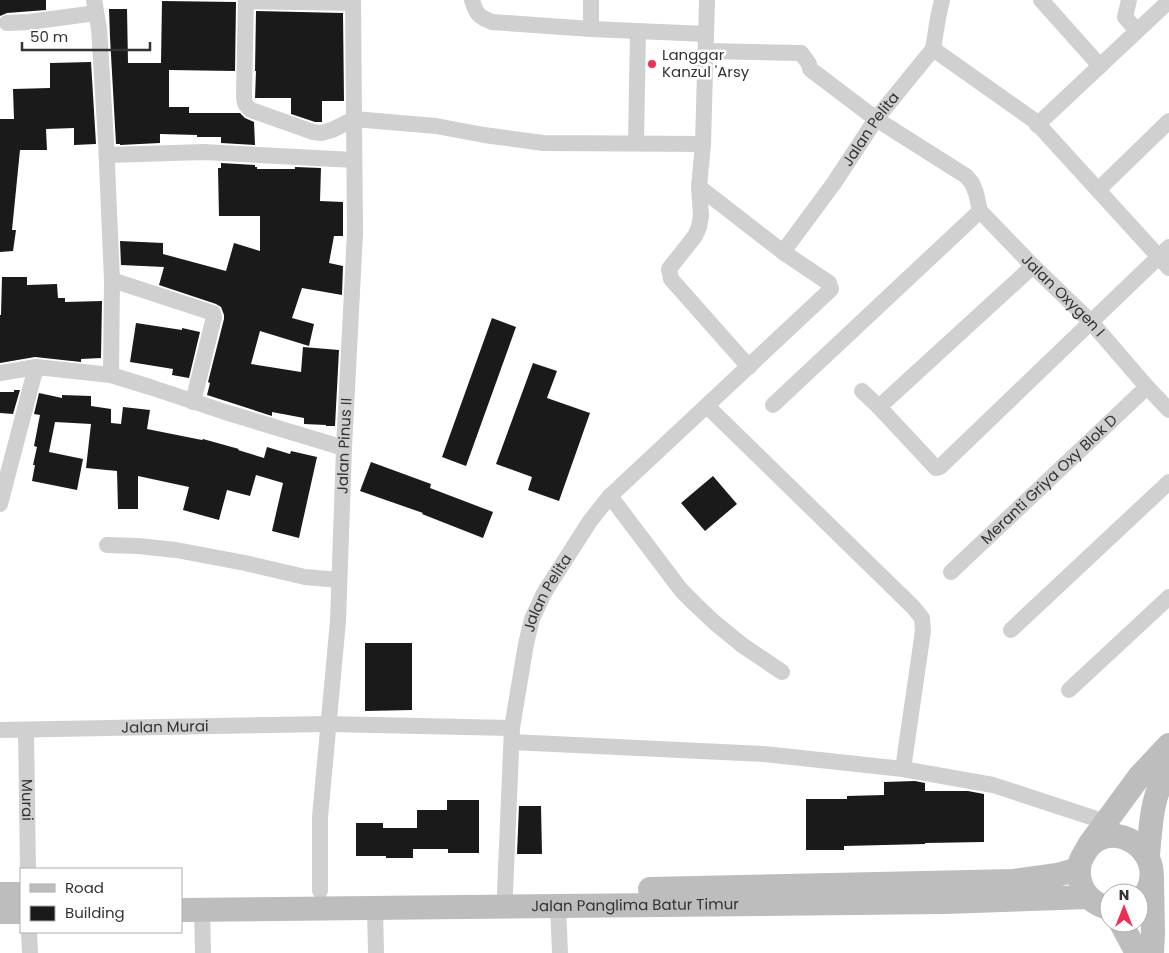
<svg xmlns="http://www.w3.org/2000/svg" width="1169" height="953" viewBox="0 0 1169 953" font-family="Poppins,sans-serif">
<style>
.building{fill:#1a1a1a}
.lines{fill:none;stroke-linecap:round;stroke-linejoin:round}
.street{stroke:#d0d0d0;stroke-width:16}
.secondary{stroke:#bdbdbd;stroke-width:24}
.poi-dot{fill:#f22c53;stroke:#fff;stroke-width:2}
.labels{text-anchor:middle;stroke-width:5;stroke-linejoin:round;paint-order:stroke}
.poi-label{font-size:15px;fill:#333;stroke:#fff;text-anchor:start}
.street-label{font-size:15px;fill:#333;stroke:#fff}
</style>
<rect width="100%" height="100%" fill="#fff"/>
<path class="building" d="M0,0H46V10L7,13L0,16Z
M162,1L236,2L235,71L169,70V107H189V113H240L245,118L254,122L255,145L221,143V137H197V135L160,134V143L120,145V144H116L110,37L109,9H127L128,63H161Z
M256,11L343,13L344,101H322V122H315L291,114V98H255L256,71H255Z
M91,62L96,144L74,145V128L46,129L47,150H20L12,230H16L13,251L0,252V119H14L13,89L50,88V63Z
M221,163L255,165V167H257V169H295V167L321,168L320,201L343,202V236H334L329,263L343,266L342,295L302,288L292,318L314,324L309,346L260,331L251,364L301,372L303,347L339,350L335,426H326V425L304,424V418L272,412V416L207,395L210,383L208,382L224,319V315L221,307L216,304L159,285L164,267L121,265L120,241L163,243V254L226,271L234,243L260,251V216H219L218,168H221Z
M2,277H27V285L57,284L58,298H65V302L102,301L101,358L81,359V362L35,357L0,363V315H1Z
M492,318L516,327L466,466L442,457Z
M136,323L182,330V328L200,332L189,378L172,375L173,369L130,362Z
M533,363L557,371L547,398L590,413L559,501L528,490L532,477L496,464Z
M14,390H20L13,414L0,413V392H14Z
M39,393L62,398V395L91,396V406L111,409V423L121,424L123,407L150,410L147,429L202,440L203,439L239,449L238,450L264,458L267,447L290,454L291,451L317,457L299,538L272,531L283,483L256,475L250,496L227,490L219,520L183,510L189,487L138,476V509H118L117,471L86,468L91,424L55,422L49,452L83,459L77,490L32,481L35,465H33L37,447L34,446L40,415L34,414Z
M371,462L431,484L430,488L493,512L483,538L422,514L423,513L360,491Z
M713,476L737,504L705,531L681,503Z
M365,643H412V710L365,711Z
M915,781L925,783V791H968L984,794V842L925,843V844L844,846V850H806V799H847V796L884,795V782Z
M447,800H479V853H448V849H413V858H386V856H356V823H383V828H417V810H447Z
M519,806H541L542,854H517Z"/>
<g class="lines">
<g class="street">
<path d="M94,0L99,28L106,141L112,280"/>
<path d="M246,0L244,95C244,103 245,105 251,110L313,132L321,133L332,130L354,119L436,126L484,135L543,143L703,144"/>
<path d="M472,0C476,14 479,17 492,22L591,29L706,34"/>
<path d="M707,0L703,144L699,187L701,216L699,227L695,236L669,269L671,279L749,367"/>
<path d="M1041,0L1100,66"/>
<path d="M1129,0L1125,17L1137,31"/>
<path d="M246,1L353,3"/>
<path d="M7,23L29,22L96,13"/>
<path d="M591,29V0"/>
<path d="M933,49L1035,121L1169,268"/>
<path id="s1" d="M707,51L801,53L809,64L810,69L876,119L966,176L972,183L976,193L980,211L1033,266L1091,322L1147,387L1169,410"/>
<path d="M1037,125L1169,1"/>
<path d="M636,143L638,31"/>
<path d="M107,155L204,152L354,160"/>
<path d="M1098,190L1169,121"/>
<path id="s2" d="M783,252L834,183L876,119L933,49L938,18L942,0"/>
<path d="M1033,266L879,407L936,468L940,467L1169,247"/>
<path d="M0,373L36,367L111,375L150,387L225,412L344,448"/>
<path d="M111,375L112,280L213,313L214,317L193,402"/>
<path d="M862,391L879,407"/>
<path d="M773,405L980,211"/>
<path d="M707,406L913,607L922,618L923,631L903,769"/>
<path d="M610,496L681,590L695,604L714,622L742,645L782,672"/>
<path d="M0,504L36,367"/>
<path d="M107,545L138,546L176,550L245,563L305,577L339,580"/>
<path id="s3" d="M951,572L1147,387"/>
<path d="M1011,630L1169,482"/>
<path d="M1069,690L1169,597"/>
<path id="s4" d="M0,730L329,724L512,728"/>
<path id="s5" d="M26,730L28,869"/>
<path d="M512,742L764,754L903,769L993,785L1106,822"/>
<path id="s6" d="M320,891V817L338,621L344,448L355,233L353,0"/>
<path id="s7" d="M505,893L512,728L526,644L532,619L544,593L590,521L610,496L827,293L831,289L829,283L783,252L699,187"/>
<path d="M558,906L560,953"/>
<path d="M375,907L376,953"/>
<path d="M202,909L203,953"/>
<path d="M29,932L30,953"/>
</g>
<g class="secondary">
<path d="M1089,845L1139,777L1169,745"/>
<path d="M1148,855C1151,825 1151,794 1169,770"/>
<path d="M650,889L1014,881L1057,875L1079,869"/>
<path d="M0,894H21"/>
<path d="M1109,908C1095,905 1083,895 1080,881C1077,871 1079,862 1084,854C1107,812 1169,850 1147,892C1145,895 1141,898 1139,900"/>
<path id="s8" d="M181,910L944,902L1088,897"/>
<path d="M0,912H21"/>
<path d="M1121,923L1137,953"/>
<path d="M1152,953L1153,933L1152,879"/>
</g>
</g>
<circle class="poi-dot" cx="652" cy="64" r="5"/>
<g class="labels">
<g class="poi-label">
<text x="662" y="60">Langgar<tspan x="662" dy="17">Kanzul 'Arsy</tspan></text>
</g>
<g class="street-label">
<text dy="5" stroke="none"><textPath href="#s2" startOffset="151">Jalan Pelita</textPath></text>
<text dy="5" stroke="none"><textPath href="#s1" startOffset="459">Jalan Oxygen I</textPath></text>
<text dy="5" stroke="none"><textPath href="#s6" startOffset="446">Jalan Pinus II</textPath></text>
<text dy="5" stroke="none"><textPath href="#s3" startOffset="135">Meranti Griya Oxy Blok D</textPath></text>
<text dy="5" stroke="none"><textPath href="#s7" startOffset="306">Jalan Pelita</textPath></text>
<text dy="5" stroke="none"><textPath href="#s4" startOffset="165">Jalan Murai</textPath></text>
<text dy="5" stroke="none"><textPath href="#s5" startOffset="70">Murai</textPath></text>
<text dy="5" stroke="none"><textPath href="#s8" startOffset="454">Jalan Panglima Batur Timur</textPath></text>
</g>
</g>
<rect x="20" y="868" width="162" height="65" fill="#ffffff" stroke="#adadad"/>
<rect x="30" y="884" width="25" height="8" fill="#bdbdbd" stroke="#adadad"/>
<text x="65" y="893" font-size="15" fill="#333333">Road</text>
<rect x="30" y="906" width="25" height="15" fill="#1a1a1a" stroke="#adadad"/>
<text x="65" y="918" font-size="15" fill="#333333">Building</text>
<g transform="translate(1124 908)"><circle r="24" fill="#ffffff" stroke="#adadad"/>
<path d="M0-4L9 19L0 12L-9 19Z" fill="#f22c53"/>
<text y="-8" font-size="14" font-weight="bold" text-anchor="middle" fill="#333333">N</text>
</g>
<path d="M22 42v8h128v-8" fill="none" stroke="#333333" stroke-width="2.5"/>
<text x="30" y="42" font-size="15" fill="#333333" stroke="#ffffff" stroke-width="4" paint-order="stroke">50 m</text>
</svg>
